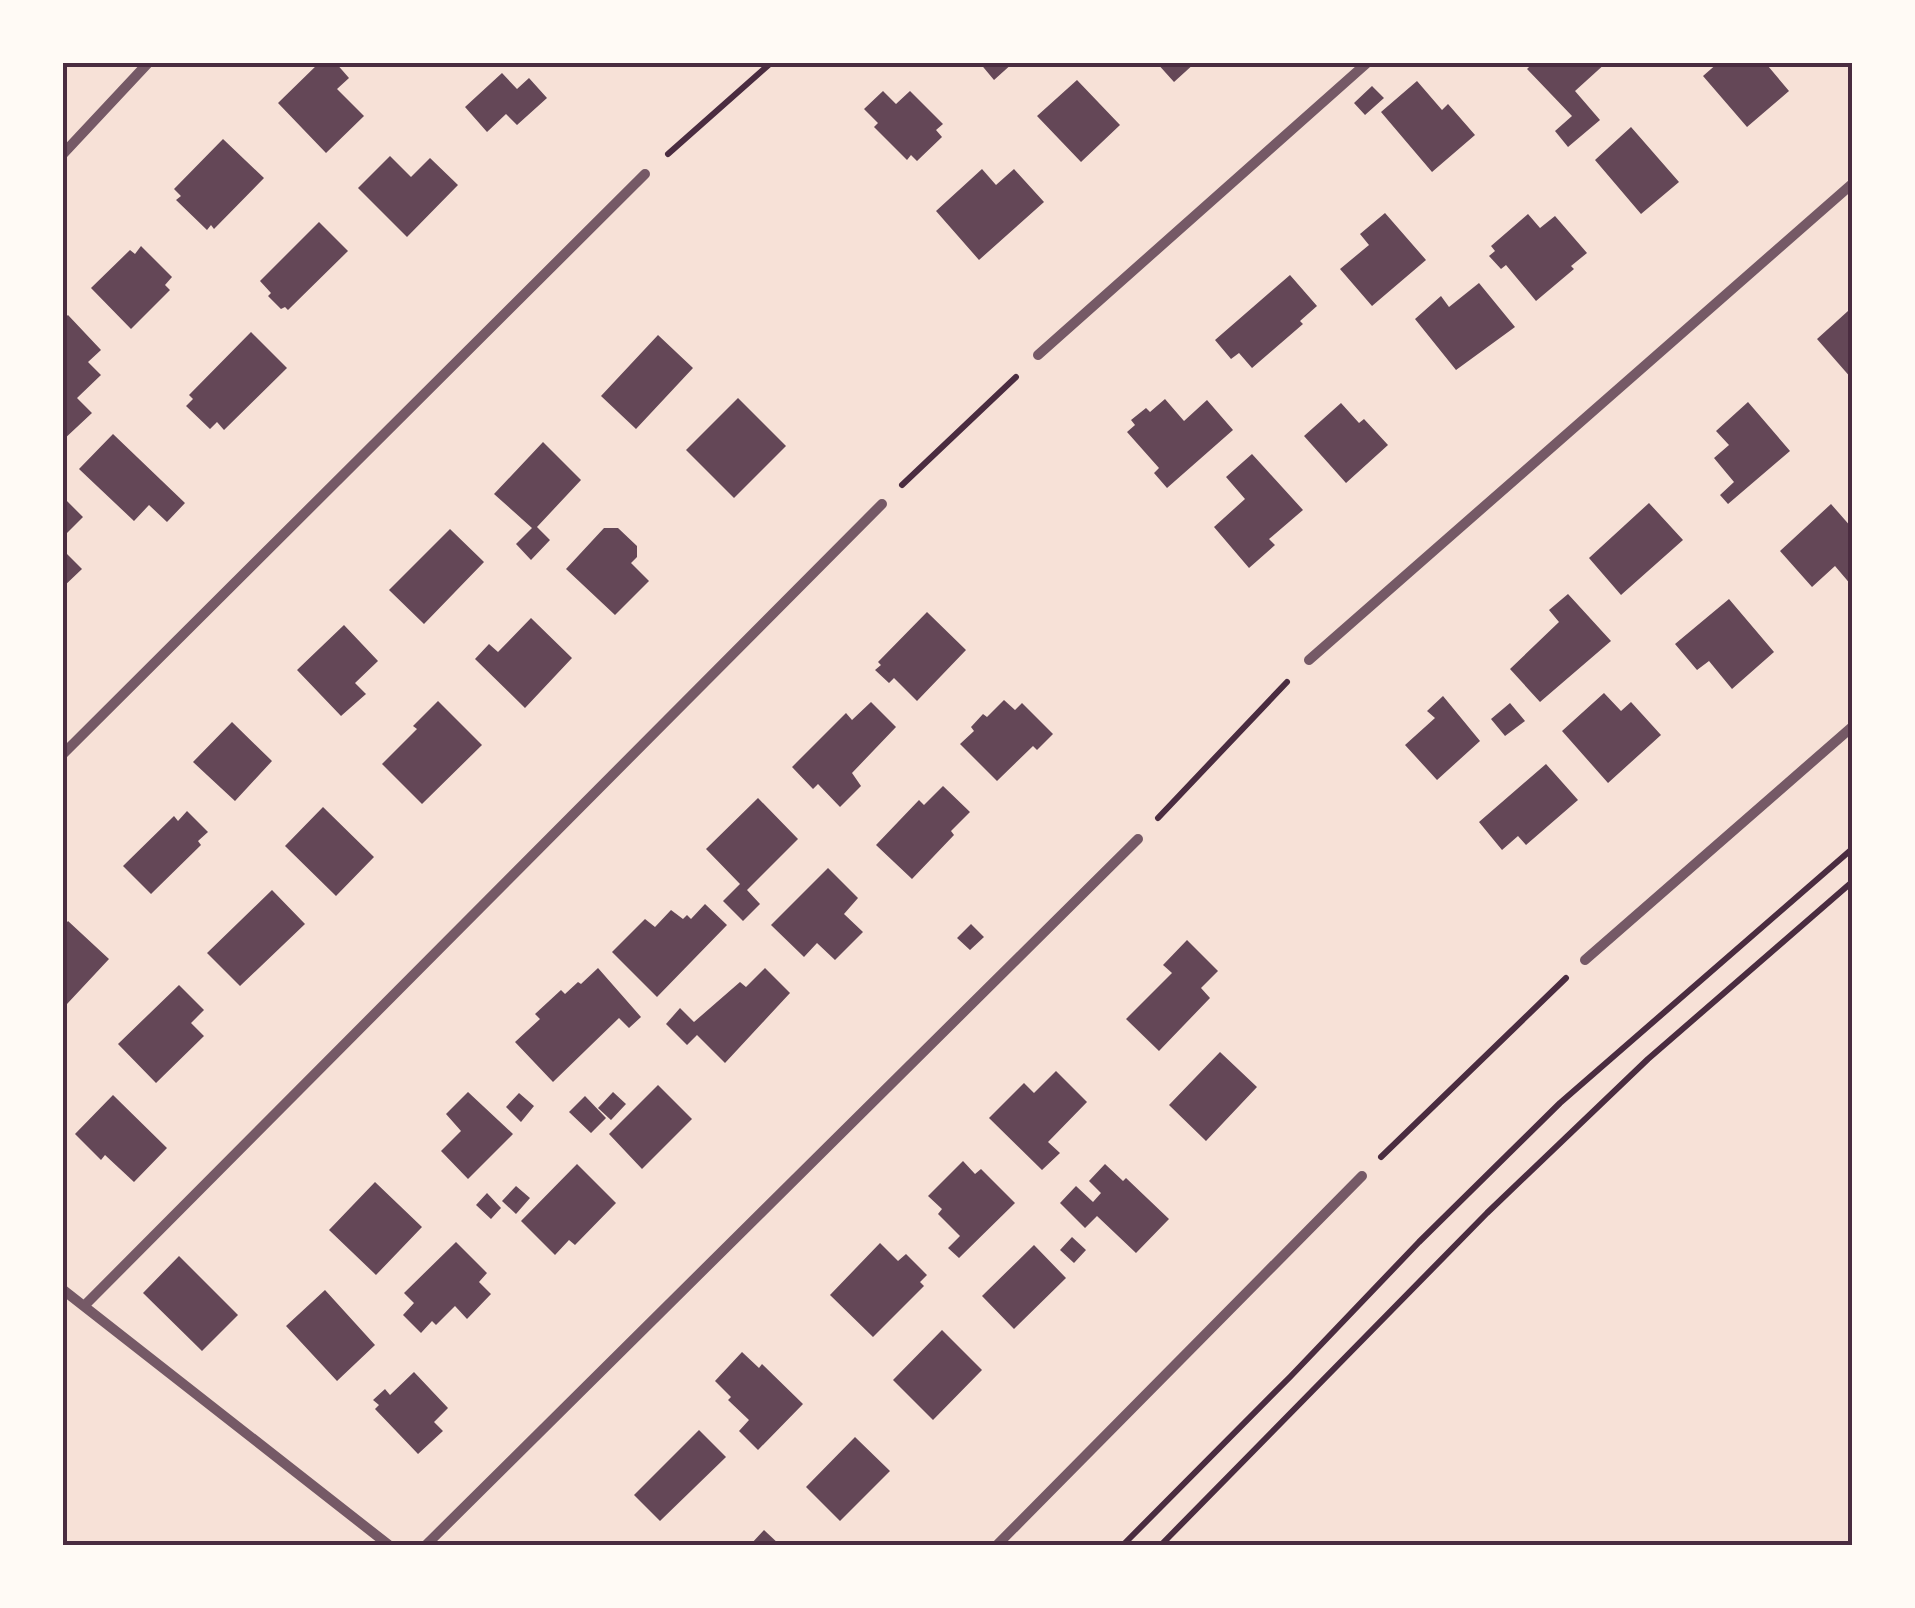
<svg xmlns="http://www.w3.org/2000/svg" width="1915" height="1608" viewBox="0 0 1915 1608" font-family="'Zilla Slab',serif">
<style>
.building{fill:#644757}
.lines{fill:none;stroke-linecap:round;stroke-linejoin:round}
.path{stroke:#4a2c40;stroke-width:6}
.minor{stroke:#755966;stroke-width:10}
.neatline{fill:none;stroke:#4a2c40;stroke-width:4}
</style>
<rect width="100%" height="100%" fill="#f7e1d7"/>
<path class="building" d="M320,62H335L349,78L337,89L364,116L326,153L278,103Z
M979,62H1014L994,80Z
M1156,62H1196L1174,82Z
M1534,62H1607L1575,91L1600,120L1568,147L1555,131L1572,116L1527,69Z
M1719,62H1772L1768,66L1789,91L1747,127L1703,76Z
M502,73L517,89L529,78L547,98L517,125L506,114L487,132L465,107Z
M1077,80L1120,125L1081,162L1037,116Z
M1417,81L1442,110L1448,104L1475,135L1432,172L1381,112Z
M1372,86L1384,98L1365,115L1354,103Z
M883,91L896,104L910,91L943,124L936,130L942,137L917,161L911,155L907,160L874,127L878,123L864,109Z
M1631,127L1679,182L1641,214L1595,160Z
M223,139L264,178L214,229L211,225L207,230L176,200L181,196L174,189Z
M390,156L411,177L430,158L458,185L407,237L358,188Z
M982,169L996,185L1014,169L1044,202L979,260L936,211Z
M1385,213L1426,260L1372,306L1340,269L1369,245L1360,234Z
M1528,214L1540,228L1555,216L1587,253L1571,266L1574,269L1536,301L1506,265L1501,269L1489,256L1495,251L1491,246Z
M319,222L348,251L288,310L285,307L281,309L268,296L271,293L260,281Z
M141,246L172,277L165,285L170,290L131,329L91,288L130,250L135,254Z
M1290,275L1317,306L1300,321L1303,324L1252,368L1239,353L1231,359L1215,340Z
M1479,283L1515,327L1456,370L1415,319L1441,296L1449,307Z
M1848,311L1852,316V379L1817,339Z
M68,315L101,350L88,362L101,375L77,398L92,413L62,441V320Z
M251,332L287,368L224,430L217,422L210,429L186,406L193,399L189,395Z
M658,335L693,368L636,429L601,396Z
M738,398L786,446L734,498L686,450Z
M1165,399L1184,421L1207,400L1233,430L1167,488L1154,473L1159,468L1127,432L1135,425L1131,420L1146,408L1150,412Z
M1748,402L1790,451L1728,504L1720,495L1734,482L1714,458L1729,445L1716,431Z
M1341,403L1359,423L1364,419L1388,445L1346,483L1304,436Z
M113,434L185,503L167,522L149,505L134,521L79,469Z
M543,442L581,480L537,527L550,540L531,560L516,544L532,528L494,494Z
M1252,454L1303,510L1269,539L1275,545L1249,568L1214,527L1245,499L1226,477Z
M62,496L83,517L66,534L62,531Z
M1649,503L1683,540L1621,595L1589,558Z
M1831,504L1852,528V586L1835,566L1812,587L1780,551Z
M604,528H618L637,546V557L631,563L649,581L615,615L566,569Z
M450,529L484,562L424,624L389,590Z
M62,549L82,569L62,588Z
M1568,594L1611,641L1540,702L1510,669L1559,622L1549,610Z
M1729,599L1774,652L1732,689L1709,661L1697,670L1675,644Z
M927,612L966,650L917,701L894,678L889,683L875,670L881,665L878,662Z
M531,618L572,658L525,708L475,659L489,644L498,652Z
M344,625L378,661L355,683L366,694L341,716L297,670Z
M1604,693L1621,711L1631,702L1661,735L1608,783L1562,731Z
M1443,696L1480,741L1437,780L1405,745L1435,718L1427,711Z
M1004,700L1015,710L1022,703L1053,734L1037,750L1033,746L997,781L960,744L974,731L971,727L983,714L987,717Z
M438,701L482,745L422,804L382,764L417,729L413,726Z
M871,702L896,727L852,773L861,786L840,807L818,784L813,789L792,767L846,713L852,720Z
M1510,703L1525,721L1505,736L1491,719Z
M232,722L272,761L235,801L193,762Z
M1546,764L1578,800L1526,845L1518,836L1502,850L1479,822Z
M943,786L970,812L951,831L954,835L912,879L876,845L919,800L924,805Z
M758,798L798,839L747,890L760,904L743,921L723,901L740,884L706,849Z
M323,807L374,857L336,896L285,846Z
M187,811L208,832L198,841L201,845L151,894L123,866L174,816L178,821Z
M828,868L858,898L844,914L863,932L835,960L817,943L804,957L771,925Z
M272,890L305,924L240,986L207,953Z
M705,904L727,925L657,997L612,952L645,919L655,927L671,910L683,919L687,915L691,919Z
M68,921L109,959L67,1004L62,1000V928Z
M971,924L984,937L970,950L957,938Z
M1187,940L1218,971L1201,988L1210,998L1159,1051L1126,1019L1172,973L1163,965Z
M598,968L641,1017L629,1028L619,1018L553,1082L515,1042L540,1019L535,1014L561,990L565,994L578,982L581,984Z
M765,968L790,993L725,1063L697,1035L687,1045L666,1024L680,1008L694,1022L740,982L746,987Z
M179,985L204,1010L191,1023L204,1036L156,1083L118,1044Z
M1220,1052L1257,1087L1206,1141L1169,1105Z
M1056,1071L1087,1102L1048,1142L1060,1153L1042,1170L989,1118L1024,1083L1034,1093Z
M658,1085L692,1119L642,1169L609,1134Z
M468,1092L513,1134L468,1179L441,1151L461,1131L446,1114Z
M613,1092L626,1104L611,1120L598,1108Z
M519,1093L534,1106L521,1122L506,1107Z
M113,1095L167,1148L134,1182L105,1155L101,1160L75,1134Z
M585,1096L606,1118L591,1133L569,1112Z
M963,1161L975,1174L981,1169L1015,1203L959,1258L948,1248L960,1236L938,1214L942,1209L928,1196Z
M577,1164L616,1203L575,1245L569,1240L555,1255L521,1221Z
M1105,1164L1123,1181L1126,1178L1169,1219L1136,1253L1097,1216L1085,1228L1060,1203L1076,1186L1093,1202L1101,1193L1089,1181Z
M375,1182L422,1227L376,1275L329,1230Z
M516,1186L530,1198L516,1214L502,1201Z
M487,1193L501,1208L491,1219L476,1205Z
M1072,1237L1086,1250L1074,1263L1060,1250Z
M456,1242L487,1273L479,1282L491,1294L467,1319L455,1306L436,1325L432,1321L421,1333L403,1315L414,1303L404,1293Z
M880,1243L898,1261L906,1254L927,1275L920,1282L924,1286L873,1337L830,1295Z
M1034,1245L1066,1278L1014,1329L982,1296Z
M179,1256L238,1315L202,1351L143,1293Z
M325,1290L375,1345L337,1381L286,1326Z
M942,1330L982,1370L933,1420L893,1380Z
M742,1352L759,1368L762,1364L803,1404L758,1450L739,1431L749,1420L728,1400L731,1397L715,1381Z
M414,1372L448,1408L434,1422L443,1431L418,1454L375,1409L379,1405L373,1400L385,1389L390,1395Z
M699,1430L726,1457L660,1521L634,1495Z
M855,1437L890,1471L840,1521L806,1487Z
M764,1530L781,1546H753L751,1544Z"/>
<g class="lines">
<path class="path" d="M668,154L772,62
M902,485L1016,377
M1158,818L1287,682
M1381,1157L1566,978
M1122,1546L1290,1377L1419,1242L1560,1103L1852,849
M1160,1546L1487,1213L1648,1059L1852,882"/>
<path class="minor" d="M62,155L149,62
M1038,355L1368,62
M1309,660L1852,184
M62,755L645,174
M1585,960L1852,727
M62,1289L390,1546
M84,1306L882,504
M425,1546L1138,839
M996,1546L1362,1176"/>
</g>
<rect width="1915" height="1608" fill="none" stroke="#fffaf5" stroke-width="130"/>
<rect x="65" y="65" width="1785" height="1478" class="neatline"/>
</svg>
